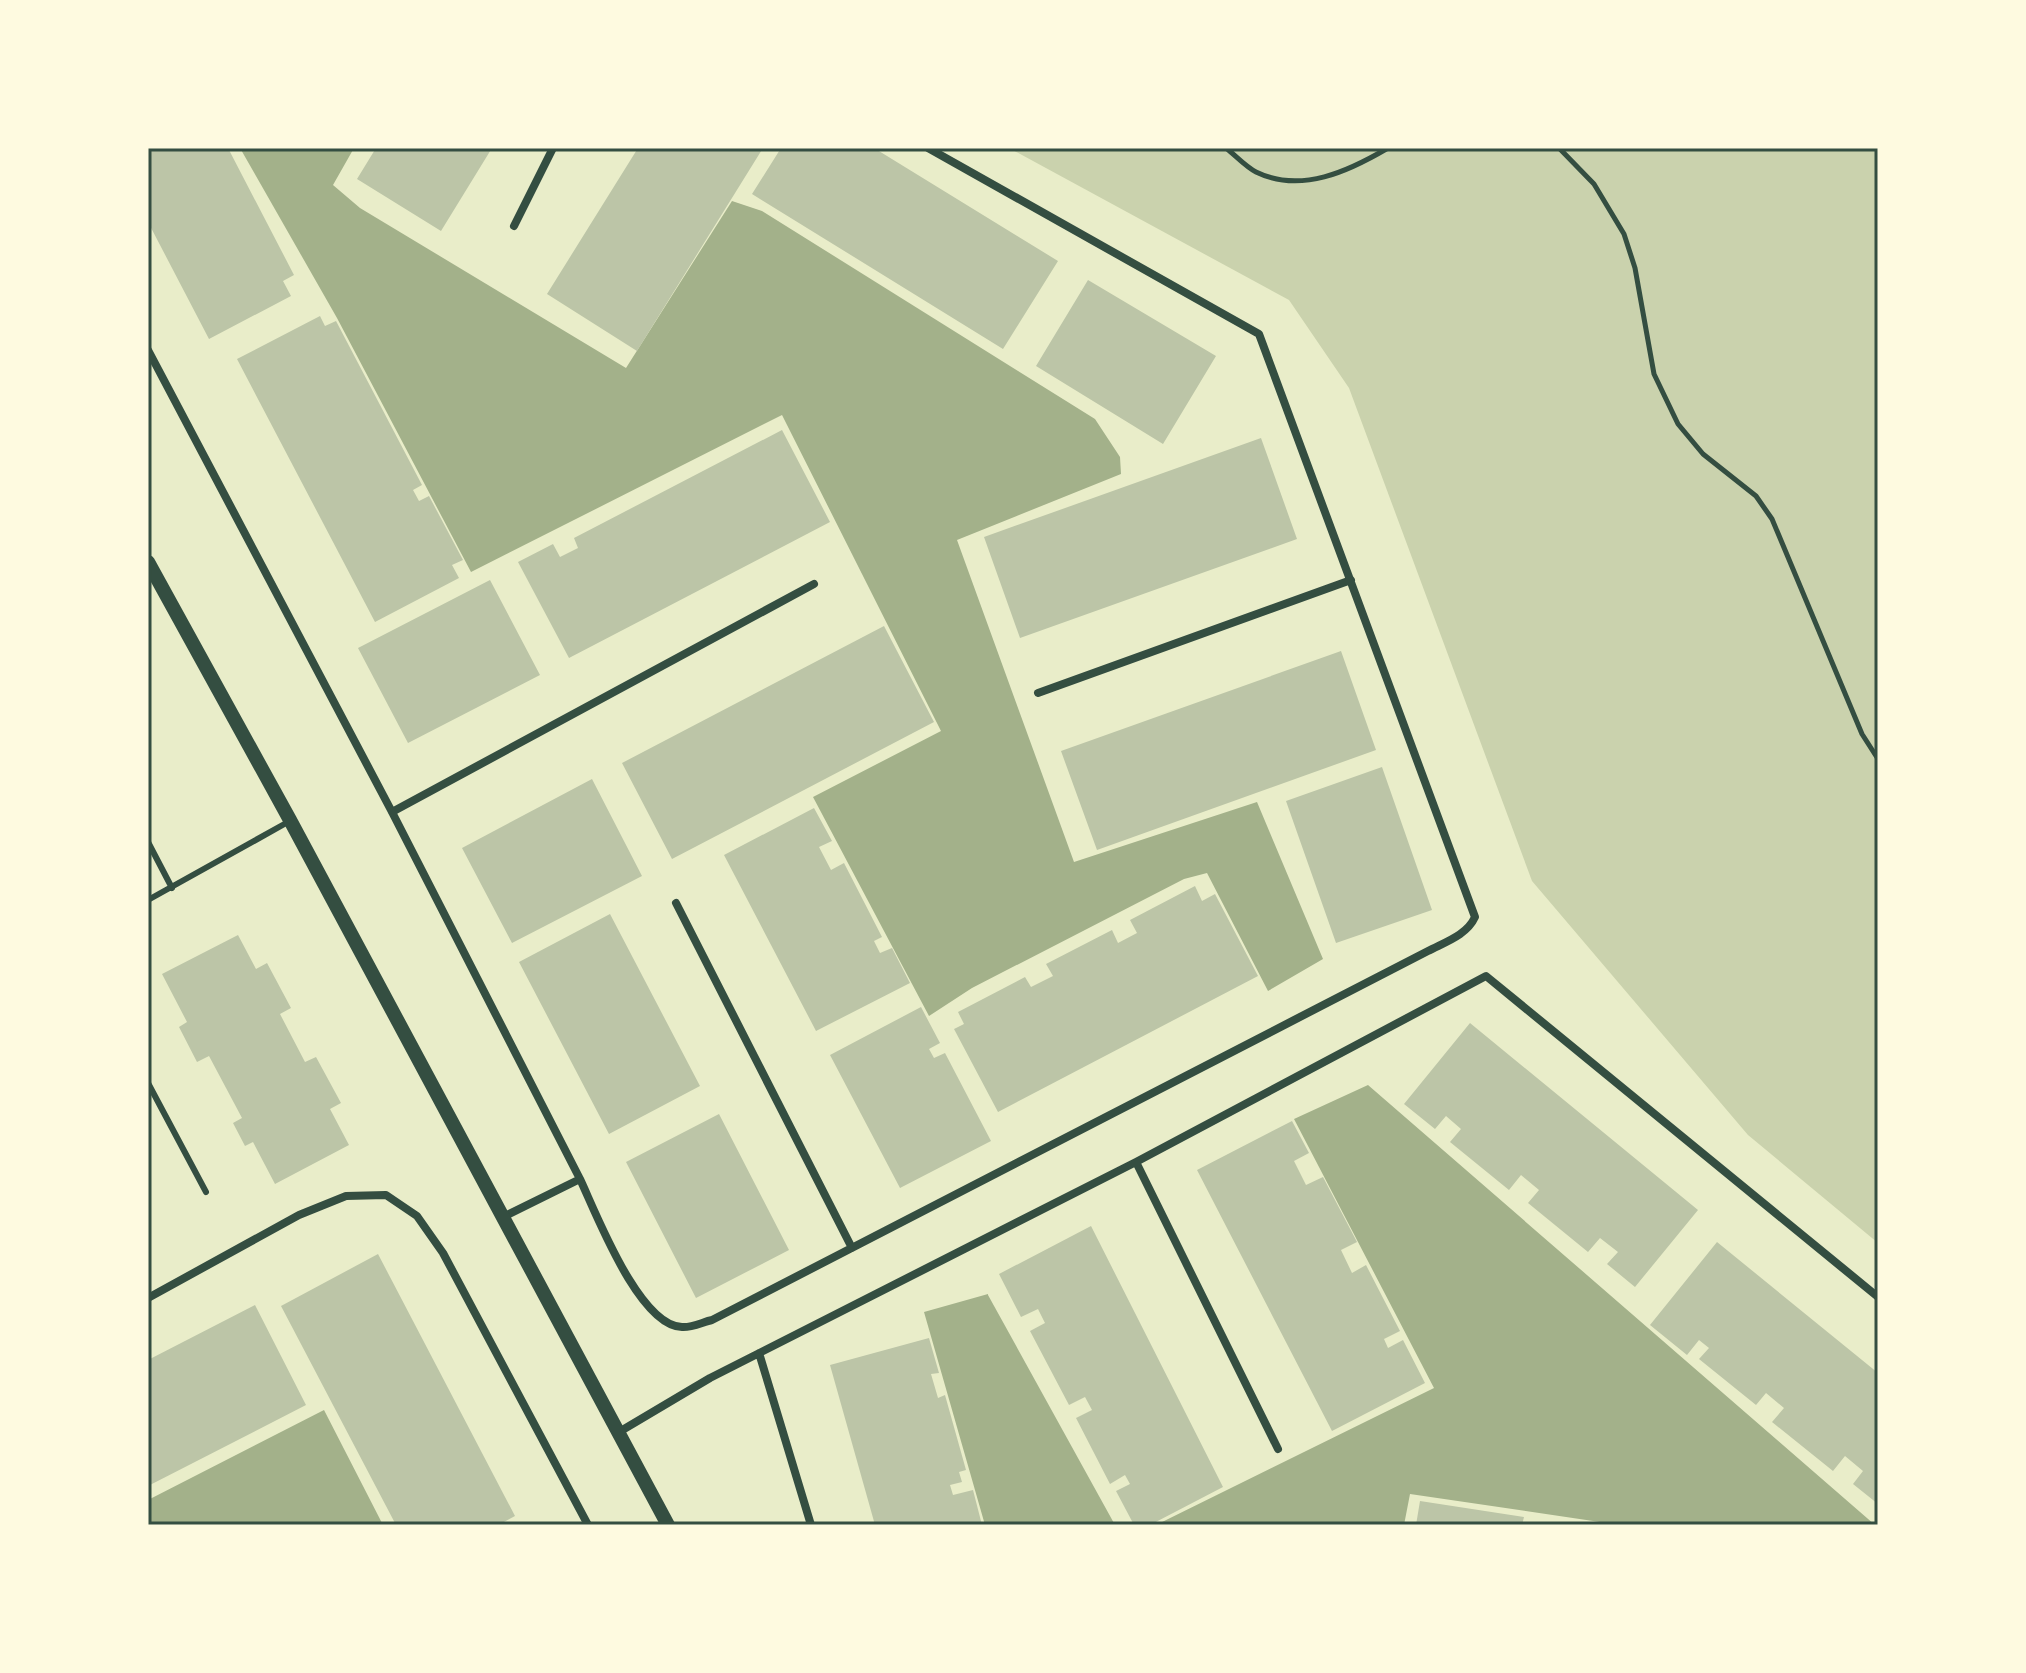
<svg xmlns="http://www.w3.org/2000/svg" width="2026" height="1673" viewBox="0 0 2026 1673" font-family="Cabin,sans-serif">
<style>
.green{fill:#cad2ad}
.water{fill:#a3b18a}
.building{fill:#bcc5a7}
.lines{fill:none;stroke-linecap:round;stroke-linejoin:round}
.path{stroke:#344e41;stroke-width:5}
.service{stroke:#344e41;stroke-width:6}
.minor{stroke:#344e41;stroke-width:8}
.tertiary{stroke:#344e41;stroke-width:14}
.neatline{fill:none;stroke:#344e41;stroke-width:3}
</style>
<rect width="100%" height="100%" fill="#e9edc9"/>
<path class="green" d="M1009,148H1878V1243L1748,1135L1532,881L1349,388L1289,300Z"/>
<path class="water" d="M240,148H354L333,185L360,208L626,368L732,201L762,211L1095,419L1120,457L1121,474L957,540L1074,862L1257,802L1323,959L1268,991L1207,873L1184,879L972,988L929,1016L813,797L941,731L782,415L471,572L337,318Z
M1368,1085L1875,1525H1620L1410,1494L1404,1525H1156L1434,1388L1294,1119Z
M988,1294V1295L1115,1525H985L924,1312Z
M324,1410L383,1525H148V1500Z"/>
<path class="building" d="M148,148H228L294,275L283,281L291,296L209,339L148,222Z
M376,148H492L441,231L357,179Z
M638,148H763L637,351L547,294Z
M781,148H874L1058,261L1003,349L752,194Z
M1088,280L1216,356L1163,444L1036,366Z
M320,316L325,326L336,321L422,485L413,490L419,501L429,496L463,560L452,565L459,578L375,622L237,359Z
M782,430L830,522L569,658L518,562L553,544L560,557L578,548L574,538Z
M1261,438L1297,539L1020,638L984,537Z
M490,580L540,675L408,743L358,648Z
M884,626L934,722L672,859L622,763Z
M1341,651L1376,750L1097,850L1061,751Z
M1382,767L1432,910L1336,943L1286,801Z
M592,779L642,876L512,943L462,848Z
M814,808L832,841L819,847L831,870L844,863L882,937L874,941L880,953L892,948L910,983L816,1031L724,855Z
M1195,886L1202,901L1215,894L1258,976L998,1112L954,1029L964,1024L958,1012L1025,977L1031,987L1053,976L1046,964L1112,930L1118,943L1137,933L1130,920Z
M610,914L700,1086L609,1134L519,962Z
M238,935L256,969L267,963L291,1008L280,1014L305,1062L316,1057L341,1103L330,1109L349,1145L275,1184L253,1142L245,1146L233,1123L242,1118L209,1056L197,1062L179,1027L187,1022L162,974Z
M921,1007L940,1043L929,1049L934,1058L945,1053L991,1141L900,1188L830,1055Z
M1470,1023L1698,1210L1635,1287L1607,1264L1618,1252L1600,1238L1588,1252L1528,1203L1539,1190L1521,1175L1509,1190L1450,1142L1461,1129L1446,1116L1435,1129L1404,1104Z
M719,1114L789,1250L696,1298L626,1162Z
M1292,1121L1309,1153L1294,1161L1306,1185L1323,1177L1357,1242L1341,1250L1352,1273L1366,1265L1400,1331L1384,1339L1388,1348L1403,1340L1425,1383L1332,1431L1197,1170Z
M1091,1226L1223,1487L1150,1525H1134L1116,1491L1130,1484L1125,1475L1110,1484L1076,1418L1092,1410L1085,1397L1069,1405L1030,1331L1045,1323L1038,1309L1021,1317L999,1274Z
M1717,1242L1878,1373V1504L1853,1484L1863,1471L1845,1456L1833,1471L1772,1422L1784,1408L1766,1393L1756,1405L1699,1359L1709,1348L1699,1340L1687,1355L1650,1325Z
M378,1254L515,1516L498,1525H396L281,1306Z
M255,1305L306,1405L148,1486V1360Z
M929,1338L939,1373L931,1374L938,1398L945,1395L966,1470L959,1472L962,1482L950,1485L953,1495L973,1490L982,1525H875L830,1365Z
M1420,1501L1524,1517L1522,1525H1416Z"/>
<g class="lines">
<path class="path" d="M1226,148C1236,156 1246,167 1256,172C1301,194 1349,171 1388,148
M1559,148L1594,184L1624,234L1635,268L1654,374L1678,424L1703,454L1756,496L1772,519L1862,734L1878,759"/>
<path class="service" d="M148,842L172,888
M148,900L288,822
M148,1083L206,1192"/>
<path class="minor" d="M514,226L553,148
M148,350L392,812L580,1179L503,1217
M1038,693L1351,580
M392,812L814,584
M676,903L852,1248
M1136,1162L1278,1449
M580,1179C596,1213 639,1326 682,1327C691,1328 703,1322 712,1320L1428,951C1445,942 1467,935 1475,917L1259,334L928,148
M148,1298L299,1215L346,1196L386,1195L417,1216L443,1253L588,1525
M759,1353L811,1525
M619,1432L710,1378L1136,1162L1486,976L1878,1297"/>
<path class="tertiary" d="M148,562L290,820L668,1525"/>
</g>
<rect width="2026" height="1673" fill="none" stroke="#fefae0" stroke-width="300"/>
<rect x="150" y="150" width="1726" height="1373" class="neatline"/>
</svg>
